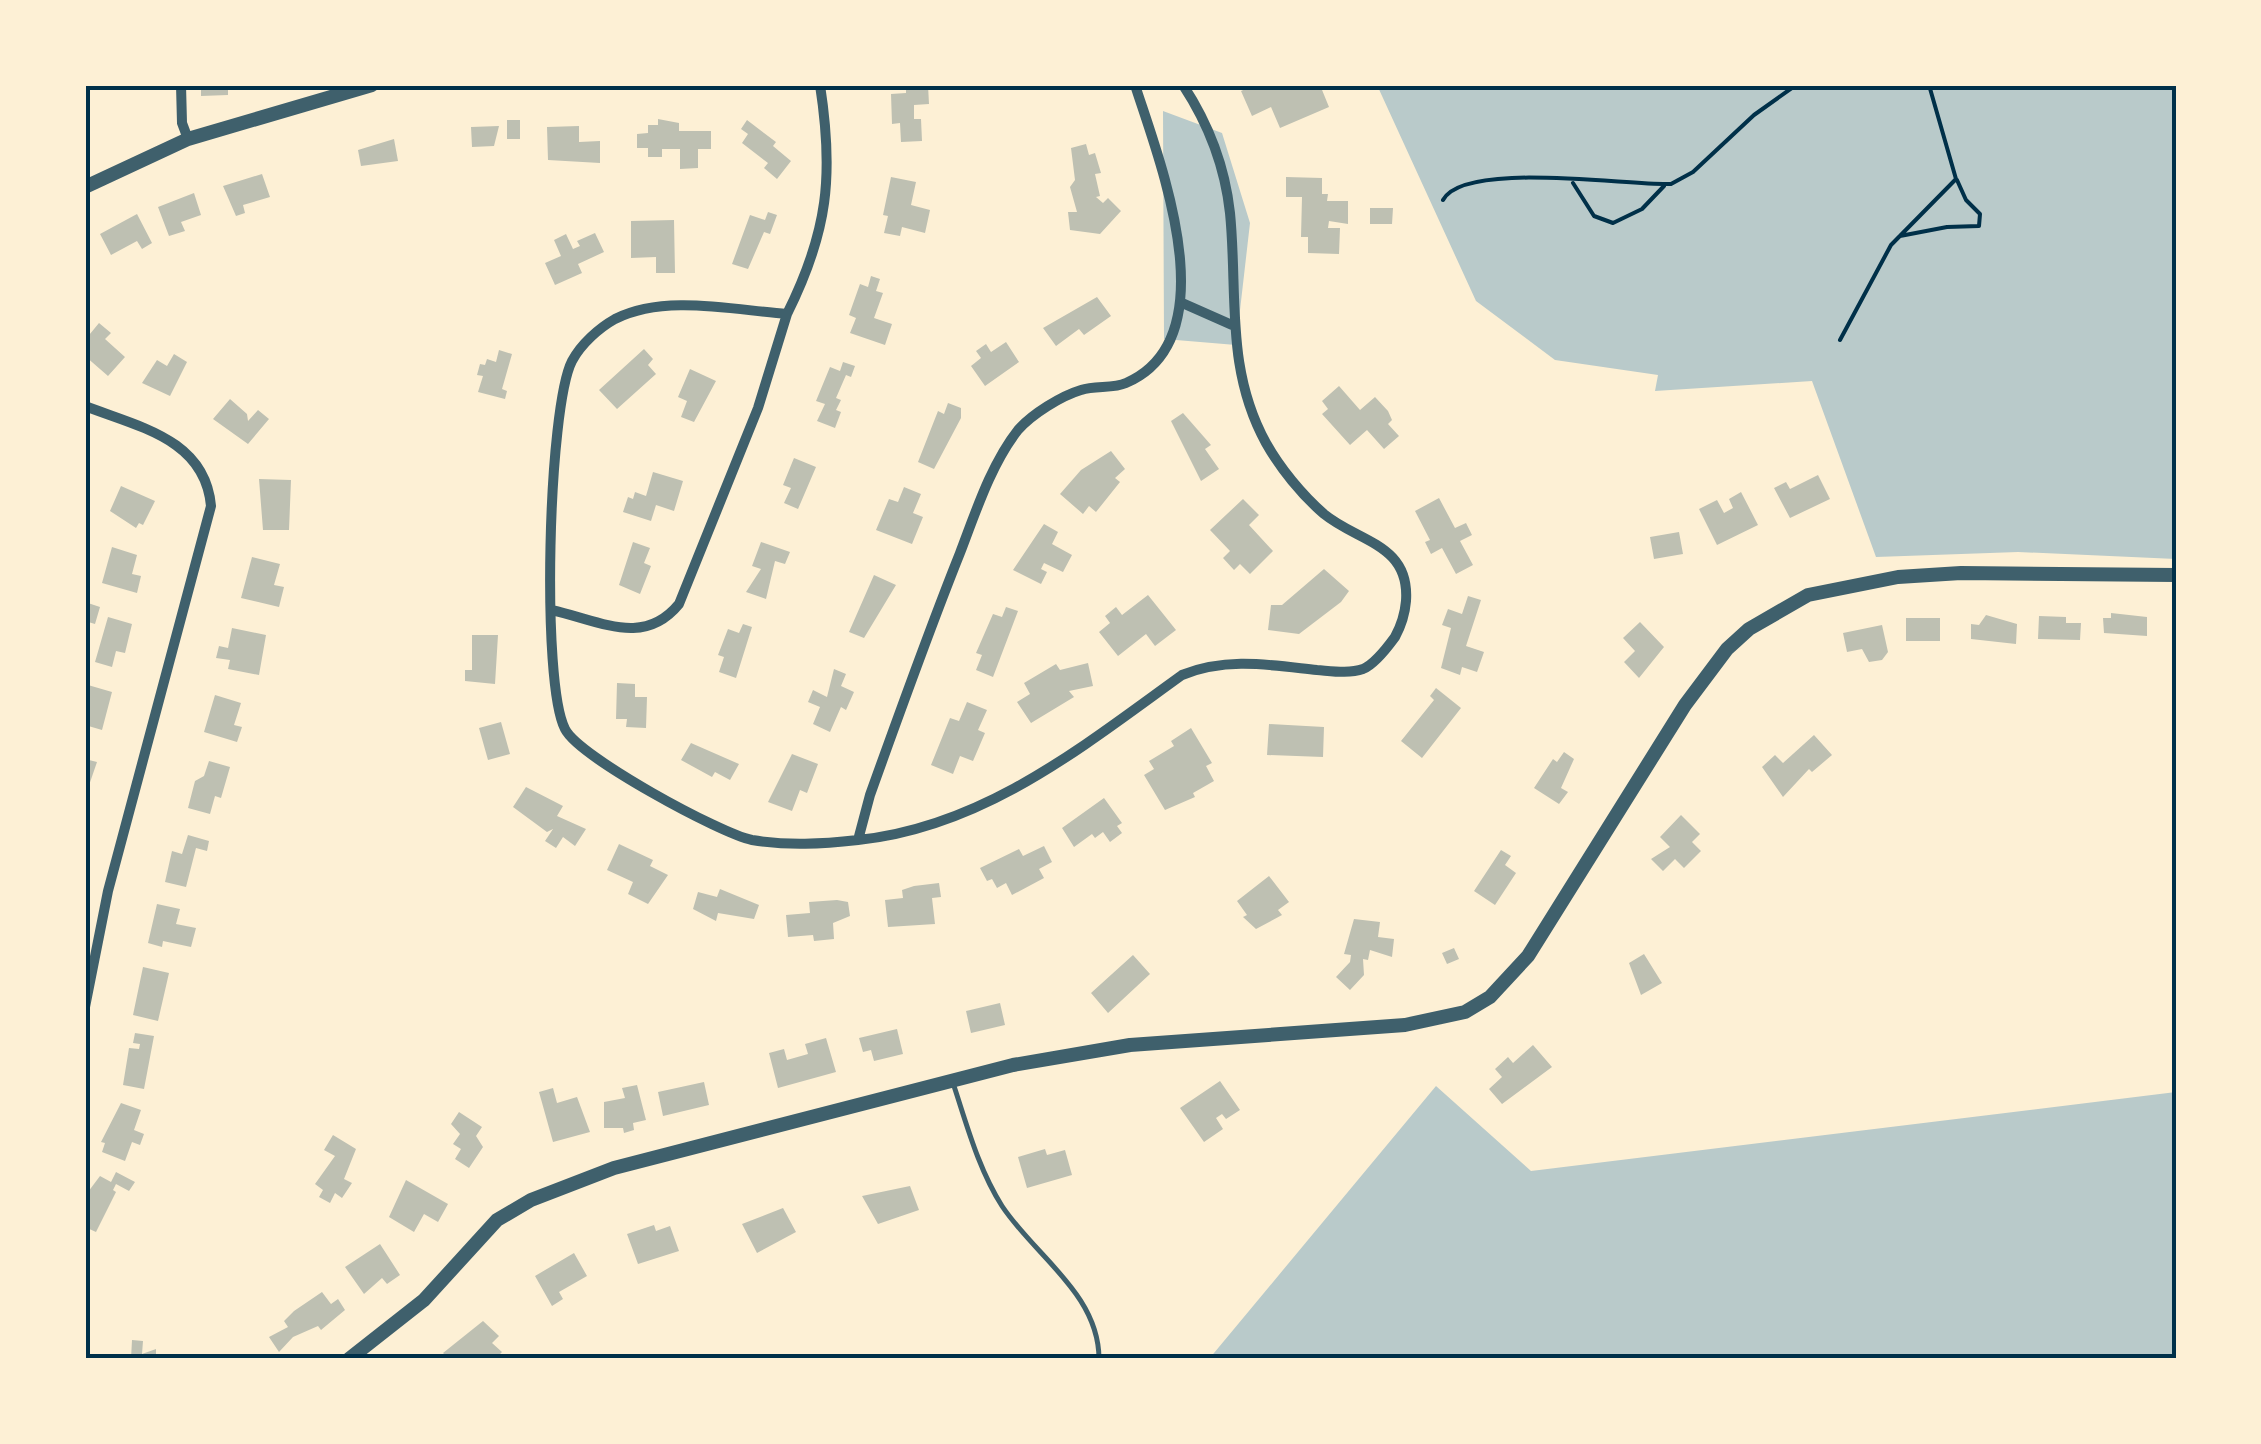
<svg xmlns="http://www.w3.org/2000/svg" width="2261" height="1444" viewBox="0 0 2261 1444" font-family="'Space Grotesk',sans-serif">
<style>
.green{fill:#b9caca}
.building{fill:#bec0b2}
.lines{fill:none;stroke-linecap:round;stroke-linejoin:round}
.path{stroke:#003049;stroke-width:4}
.service{stroke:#3f606c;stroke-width:5}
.minor{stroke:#3f606c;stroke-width:10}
.tertiary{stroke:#3f606c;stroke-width:14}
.neatline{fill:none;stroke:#003049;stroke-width:4}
</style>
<rect width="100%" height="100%" fill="#fdf0d5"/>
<path class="green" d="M1377,85H2176V559L2018,552L1876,557L1812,381L1655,391L1658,375L1555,360L1476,301Z
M1163,111L1222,133L1250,223L1236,345L1164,339Z
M1436,1086L1531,1171L2176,1092V1359H1209Z"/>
<path class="building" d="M201,85H228V95L201,96Z
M906,85H928L929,104L914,105V119H921L922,141L901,142L900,123L892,124L891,94L906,93Z
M1254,85H1320L1329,107L1280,128L1271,107L1252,116L1241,91Z
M658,119L679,123V131H711V149H698V168L680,169V149H662V157H648V148H637V134L648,133V125H658Z
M507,120H520V139H507Z
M747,120L776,142L773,146L791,161L777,179L764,168L768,163L742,143L748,134L741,129Z
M499,126L494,146L472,147L471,127Z
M579,126V142L600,141V163L548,160L547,127Z
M394,139L398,161L361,166L358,150Z
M1086,144L1089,155L1095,153L1101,173L1095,174L1100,196L1096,197L1103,203L1108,198L1121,211L1100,234L1070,230L1068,212H1077L1070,187L1075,180L1071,148Z
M262,174L270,197L243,205L245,213L236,216L223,186Z
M891,177L916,182L911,205L930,210L925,233L902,227L900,236L884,233L888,216L883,215Z
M1286,177L1322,178V194H1328L1327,201H1348V224L1329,221L1328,228H1340L1339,254L1308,253V237H1301L1302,197H1286Z
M194,193L201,215L181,222L185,231L169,236L158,207Z
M1370,208H1393L1392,224H1370Z
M768,212L777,215L770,234L764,232L748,269L732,264L750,215L765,220Z
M137,214L152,243L142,249L137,241L111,255L100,234Z
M674,220L675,273H656V257L631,258V221Z
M595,233L604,252L578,264L582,273L555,285L545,263L561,256L554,240L566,234L573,249L580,246L577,241Z
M871,276L880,279L876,291L883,293L874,318L892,324L885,345L850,333L856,318L849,315L860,284L868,287Z
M1097,297L1111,316L1084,335L1079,329L1056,346L1043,328Z
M99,323L111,333L105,339L125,357L108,376L85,356V340Z
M1006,342L1019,362L985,386L971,366L981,358L976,351L986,344L991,352Z
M644,349L653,359L648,365L656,374L617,409L599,390Z
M499,350L512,354L502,389L507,391L505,399L478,392L483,376L477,375L480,364L485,365L487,359L496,362Z
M174,354L187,362L170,396L142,383L157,360L167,366Z
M843,362L855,366L851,377L846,375L836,398L841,400L836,410L841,412L835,428L817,421L825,404L816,401L830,367L840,371Z
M690,369L716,381L694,422L681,417L687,401L678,397Z
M1339,386L1360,410L1375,397L1388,411L1392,420L1388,424L1399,436L1384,449L1367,430L1350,445L1322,414L1328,409L1322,401Z
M230,399L247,414L248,421L258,410L269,419L248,444L213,419Z
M948,403L961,408V418L934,469L918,462L938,411L944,414Z
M1183,413L1211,445L1205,449L1219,469L1201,481L1171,421Z
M1111,451L1125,469L1115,478L1120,482L1096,512L1089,506L1083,514L1060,494L1081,470Z
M794,458L816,467L798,509L784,503L791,488L783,485Z
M653,472L683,481L674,511L656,505L651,521L623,512L628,497L633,499L635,492L646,496Z
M1818,475L1830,499L1790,518L1774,488L1786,482L1790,489Z
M259,479L291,480L289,530H263Z
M121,486L155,501L143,525L139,523L136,528L110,511Z
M904,487L921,494L913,513L923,517L912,544L876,530L889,499L898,502Z
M1741,492L1758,525L1717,545L1699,509L1717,500L1724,513L1733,508L1729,499Z
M1439,498L1455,528L1466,523L1472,535L1460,541L1473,565L1456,574L1442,548L1431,554L1425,542L1430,540L1415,511Z
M1243,499L1259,515L1249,525L1273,551L1250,574L1240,564L1234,570L1223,558L1230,551L1210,530Z
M1044,524L1058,532L1052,544L1072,555L1063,572L1044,563L1041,569L1047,572L1041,584L1013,570Z
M1679,532L1683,554L1654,559L1650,537Z
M633,542L650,548L644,563L651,566L640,594L619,585Z
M761,542L790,552L785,564L775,561L766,599L746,592L761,569L752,566Z
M112,547L137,555L132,574L141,576L137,593L102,583Z
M252,557L280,564L274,585L284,587L279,607L241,598Z
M1324,569L1349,591L1341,602L1299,634L1268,630L1271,605H1282Z
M874,575L896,585L864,638L849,632Z
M1148,595L1176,630L1155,646L1146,634L1118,656L1099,632L1110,623L1105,616L1116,607L1122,615Z
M1468,596L1481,600L1466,646L1484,652L1477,672L1462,667L1460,675L1441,668L1451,628L1442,625L1448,609L1462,614Z
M85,602L100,607L95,624L85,621Z
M1006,607L1018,611L993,677L976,670L982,655L976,653L993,614L1002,617Z
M2111,613L2147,617V636L2104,633L2103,618H2111Z
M1986,615L2017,624L2016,644L1971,639V624L1979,625Z
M2039,616L2066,617V623H2081L2080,640L2038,639Z
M108,617L132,624L125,653L116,651L112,667L95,662Z
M1906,618H1940V641H1906Z
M1640,622L1664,647L1639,678L1624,662L1635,651L1623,638Z
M743,624L752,627L736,678L719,672L724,657L718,655L728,629L739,633Z
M1882,625L1888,652L1882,660L1869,662L1862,649L1847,652L1843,633Z
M232,628L266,635L259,675L228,669L230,660L216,658L219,646L228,648Z
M472,635H498L495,684L465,681V670H472Z
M1088,663L1093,686L1069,691L1074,697L1031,723L1017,702L1030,694L1024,683L1056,664L1060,670Z
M834,669L846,674L841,686L854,692L846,710L841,707L830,732L813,724L820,707L808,702L813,690L827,697Z
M617,683L635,684V697H647L646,728L626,727L627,719H616Z
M88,685L112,692L102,730L85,725Z
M1436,688L1461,708L1422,758L1401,741L1434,700L1430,696Z
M215,695L241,703L234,725L242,727L237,742L204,732Z
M967,702L987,710L978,730L985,733L973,761L960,756L953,774L931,765L950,718L959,721Z
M501,722L510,754L488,760L479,728Z
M1269,724L1324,727L1323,757L1267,755Z
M1191,728L1212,763L1206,766L1214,781L1193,793L1195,797L1165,810L1144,775L1154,769L1149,761L1174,746L1171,741Z
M1814,735L1832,755L1812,772L1809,769L1783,797L1762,767L1775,755L1783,763Z
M691,743L739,764L730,780L715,772L712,777L681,760Z
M1564,752L1574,759L1561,788L1568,792L1559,804L1534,788L1553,759L1557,762Z
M792,754L818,764L807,793L800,790L792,811L768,802Z
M85,759L97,762L86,794L85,793Z
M209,761L230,767L221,798L215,796L210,814L188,808L195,781L204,776Z
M526,787L563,806L557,816L586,829L575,846L563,837L556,848L545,841L553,829L547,832L513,807Z
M1104,798L1122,823L1117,826L1122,833L1110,842L1103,832L1095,838L1092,834L1074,847L1062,828Z
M1681,815L1700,834L1692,842L1701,851L1684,868L1675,859L1663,871L1651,859L1670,847L1660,837Z
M188,835L209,841L207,851L196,848L186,887L165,882L172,851L182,854Z
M619,844L653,860L650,866L668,875L648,904L628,894L633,882L607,870Z
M1044,846L1052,862L1039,869L1044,878L1012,895L1006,883L997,888L992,879L987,881L980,868L1019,849L1023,856Z
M1501,850L1511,856L1505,865L1516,873L1495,905L1474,891Z
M1269,876L1289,902L1278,910L1282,915L1256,929L1243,917L1247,915L1237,901Z
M939,883L941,897L932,898L935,924L888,927L885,900L903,898L902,890L914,886Z
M720,889L759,905L754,919L718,913L716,921L693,909L698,892L717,897Z
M837,900L848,902L850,916L833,923L834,939L814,941L813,935L788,937L786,915L810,913L809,902Z
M157,904L180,909L176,924L196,928L191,947L163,941L162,947L148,943Z
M1354,919L1380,922L1378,937L1394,939L1392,957L1370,950L1368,960L1363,959L1364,975L1350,990L1336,977L1350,962L1351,955L1344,954Z
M1454,948L1459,959L1447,964L1442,953Z
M1644,954L1662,983L1641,995L1629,963Z
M1133,955L1150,974L1108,1013L1091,993Z
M143,967L169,973L158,1021L133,1015Z
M1000,1003L1005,1025L971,1033L966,1011Z
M897,1029L903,1054L874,1061L871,1050L863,1052L859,1038Z
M135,1033L154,1036L144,1089L123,1085L129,1048L139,1049L140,1044L133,1043Z
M826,1038L836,1072L778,1088L769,1053L784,1049L787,1060L808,1054L805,1044Z
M1533,1045L1552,1067L1502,1104L1489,1089L1502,1077L1495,1069L1508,1057L1513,1063Z
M1220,1081L1240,1110L1226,1119L1222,1114L1216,1118L1223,1129L1204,1142L1180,1108Z
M704,1082L709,1105L663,1116L658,1092Z
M637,1085L646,1120L633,1123L634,1130L624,1133L623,1128H604V1102L625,1098L622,1088Z
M553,1088L557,1103L577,1097L590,1132L553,1142L539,1092Z
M121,1103L141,1110L134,1130L144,1134L140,1145L132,1142L125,1161L102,1152L105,1143L101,1142Z
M459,1112L482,1127L476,1136L483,1147L469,1168L455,1159L461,1149L453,1144L460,1134L451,1124Z
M333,1135L356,1149L344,1179L352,1183L342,1198L335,1193L330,1203L319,1197L323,1190L315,1184L335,1156L324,1150Z
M1045,1149L1047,1155L1065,1150L1072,1175L1027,1188L1018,1157Z
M116,1172L135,1182L129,1191L116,1184L113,1190L116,1192L96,1232L85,1227V1196L100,1176L111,1182Z
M406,1180L448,1204L438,1222L424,1214L414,1232L389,1217Z
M910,1186L919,1210L878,1224L862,1196Z
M783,1208L796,1232L757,1253L742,1224Z
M654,1225L656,1231L670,1226L679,1251L638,1264L627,1234Z
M380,1244L400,1275L387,1284L382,1278L364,1294L345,1267Z
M574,1253L587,1276L559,1292L563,1299L552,1306L535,1276Z
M322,1292L331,1304L338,1299L345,1310L321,1330L318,1326L293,1337L279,1352L269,1337L288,1327L284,1321L294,1311Z
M483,1321L499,1336L492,1343L502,1352L495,1359H449L443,1353Z
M132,1340L143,1341L142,1354L156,1349V1359H131Z"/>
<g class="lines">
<path class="path" d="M1573,183L1594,216L1613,223L1642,209L1664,186
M1443,200C1464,160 1628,186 1671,184L1693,172L1754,115L1796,85
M1900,236L1947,227L1979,226L1980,214L1966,200L1957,180
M1840,340L1891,245L1956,179L1929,85"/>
<path class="service" d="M953,1083C967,1125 978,1168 1002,1206C1035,1256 1099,1294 1099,1359"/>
<path class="minor" d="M181,85L182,123L188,139
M1180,302L1232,325
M787,314C828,232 834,175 820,85
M85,406C139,427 205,439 211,506L108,891L85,1007
M551,610C599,620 643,648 679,604L758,408L787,314C733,310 665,294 615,319C599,328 581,344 572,361C548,408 541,683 565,729C579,757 721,834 752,840C788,846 822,844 858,840L870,795C899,714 928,633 960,553C975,514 991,464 1018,430C1032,414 1061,396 1081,390C1095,385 1113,389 1126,383C1230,338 1159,160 1135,85
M858,840C984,827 1082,747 1182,675C1227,657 1270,665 1317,670C1331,671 1349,674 1363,669C1375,664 1387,648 1395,637C1401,626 1405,613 1406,601C1410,544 1358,542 1324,514C1302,495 1280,468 1266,443C1225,369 1238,293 1230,213C1225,167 1208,123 1183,85"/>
<path class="tertiary" d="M85,187L188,139L372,85
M349,1359L424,1300L497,1220L531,1200L614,1168L1013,1065L1130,1045L1405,1025L1465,1012L1490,997L1528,956L1685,705L1727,649L1749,629L1808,595L1898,577L1961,573L2176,575"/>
</g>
<rect width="2261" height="1444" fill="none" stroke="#fdf0d5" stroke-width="175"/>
<rect x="88" y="88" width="2086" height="1268" class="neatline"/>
</svg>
